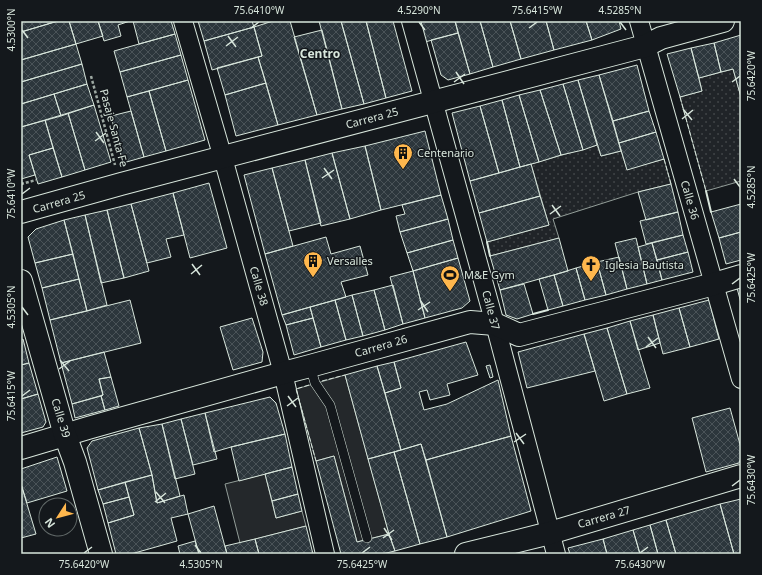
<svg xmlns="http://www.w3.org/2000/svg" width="762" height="575" viewBox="0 0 762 575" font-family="'Noto Sans',sans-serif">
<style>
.grass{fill:url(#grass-dots);stroke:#939e99}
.parking{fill:#24282b;stroke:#939e99}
.building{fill:url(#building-cross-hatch);stroke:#d8e6dc}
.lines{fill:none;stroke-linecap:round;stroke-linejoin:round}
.service-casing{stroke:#d8e6dc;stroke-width:10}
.minor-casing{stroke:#d8e6dc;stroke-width:20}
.tertiary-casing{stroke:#d8e6dc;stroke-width:24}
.secondary-casing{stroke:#d8e6dc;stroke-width:24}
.path{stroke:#9da8a2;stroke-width:2.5;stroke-dasharray:3 2;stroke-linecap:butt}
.service{stroke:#14181c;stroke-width:9}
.minor{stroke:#14181c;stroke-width:18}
.tertiary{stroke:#14181c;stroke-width:22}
.secondary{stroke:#14181c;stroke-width:22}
.fence{stroke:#d8e6dc;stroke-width:1;stroke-dasharray:5 2;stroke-linecap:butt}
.wall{stroke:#d8e6dc;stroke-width:2}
.ticks{fill:none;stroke:#d8e6dc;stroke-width:1.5}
.labels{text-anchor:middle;stroke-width:3;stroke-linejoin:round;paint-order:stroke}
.street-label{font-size:11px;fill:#d8e6dc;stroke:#14181c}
.poi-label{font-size:11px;fill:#d8e6dc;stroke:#14181c;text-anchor:start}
.neighbourhood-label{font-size:12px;font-weight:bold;fill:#d8e6dc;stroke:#14181c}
.neatline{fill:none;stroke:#d8e6dc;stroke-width:1.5}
.ticks-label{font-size:10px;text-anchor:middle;fill:#d8e6dc}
</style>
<defs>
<pattern id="grass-dots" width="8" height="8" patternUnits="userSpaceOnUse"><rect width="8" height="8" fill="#202428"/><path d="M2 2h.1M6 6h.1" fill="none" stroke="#404447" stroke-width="1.8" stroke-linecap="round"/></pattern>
<pattern id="building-cross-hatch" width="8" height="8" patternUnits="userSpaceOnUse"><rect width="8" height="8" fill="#2c363c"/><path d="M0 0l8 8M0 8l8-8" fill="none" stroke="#4a5358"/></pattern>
</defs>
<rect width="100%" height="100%" fill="#14181c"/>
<path class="grass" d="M733,69L741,97V181L706,191L680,97L702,91L699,78Z
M597,145L601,156L621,151L627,169L664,159L671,184L638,192L553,219L559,238L490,256L487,242L549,225L531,164Z"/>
<path class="parking" d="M345,375L389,534L357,542L334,456L316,461L296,389Z
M265,474L276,518L302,511L306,526L240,543L225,484Z"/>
<path class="building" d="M21,21H58L21,32Z
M58,21H69L76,44L21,60V32Z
M69,21H98L103,36L76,44Z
M98,21H130L118,25L121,36L104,41Z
M133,21H171L175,34L139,44Z
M198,21H252L254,27L204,41Z
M273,21H290L317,115L278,125L258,57L262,56L254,27Z
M319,21H341L364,104L342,109Z
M341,21H366L386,98L364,104Z
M366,21H393L412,91L386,98Z
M419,21H455L458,33L425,42Z
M455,21H480L493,67L470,74Z
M480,21H510L521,59L493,67Z
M510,21H546L554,50L521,59Z
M546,21H586L592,40L554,50Z
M586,21H619L621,29L592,40Z
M254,27L262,56L212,70L204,41Z
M322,30L342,109L317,115L294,37Z
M458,33L470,74L448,80L441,75L431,40Z
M175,34L181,55L120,72L114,51Z
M741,35V97L733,69L721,72L714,43Z
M714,43L721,72L699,78L691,48Z
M76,44L82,64L21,82V60Z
M691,48L702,91L680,97L667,54Z
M181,55L188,80L127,97L120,72Z
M258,57L266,83L225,95L217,68Z
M82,64L87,84L21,104V82Z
M637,65L649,111L613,121L599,75Z
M599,75L621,151L601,156L578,80Z
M188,80L205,140L166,151L149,91Z
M578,80L597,145L583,150L563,84Z
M266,83L278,125L236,136L225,95Z
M87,84L94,105L61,116L54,94Z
M563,84L583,150L561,155L540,90Z
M540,90L561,155L539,162L519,95Z
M149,91L166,151L144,157L127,97Z
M54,94L61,116L21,127V104Z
M519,95L539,162L520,167L502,100Z
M502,100L520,167L499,173L480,106Z
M94,105L111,162L85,170L68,113Z
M480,106L499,173L470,181L452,113Z
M131,111L144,157L123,163L111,116Z
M649,111L656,132L619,143L613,121Z
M68,113L85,170L62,177L45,120Z
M45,120L53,148L29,155L35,175L21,179V127Z
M425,131L441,195L381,210L365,146Z
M656,132L664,159L627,170L619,143Z
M365,146L381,210L350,219L332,153Z
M53,148L62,177L38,184L29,155Z
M332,153L350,219L321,226L305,160Z
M305,160L321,223L289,231L272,168Z
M531,164L540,196L479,213L470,181Z
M272,168L293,246L265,254L244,175Z
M209,183L227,248L190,258L173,193Z
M671,184L678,212L646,220L638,192Z
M173,193L184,235L166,239L171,257L147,263L131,204Z
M441,195L448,219L400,232L396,216L405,214L402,205Z
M540,196L549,225L487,242L479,213Z
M131,204L149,271L124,278L107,210Z
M741,204V232L719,238L711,212Z
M107,210L124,278L101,283L85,215Z
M678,212L683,235L646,244L640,221Z
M85,215L107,305L87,311L64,220Z
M448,219L453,240L407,253L400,232Z
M64,220L73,254L35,263L28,237L36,229Z
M741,232V260L726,264L719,238Z
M683,235L688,252L657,260L652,243Z
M326,237L331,254L360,246L368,275L341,282L346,297L282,315L265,254Z
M559,238L568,271L500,290L490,256Z
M636,238L647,284L627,289L615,243Z
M453,240L458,258L413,271L407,253Z
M652,243L662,280L647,284L638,247Z
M688,252L693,272L662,280L657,260Z
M73,254L79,279L42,288L35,263Z
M619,257L627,289L606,295L597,262Z
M458,258L470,301L462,308L425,318L413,271Z
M597,262L606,295L585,300L576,268Z
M576,268L585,300L563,306L554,275Z
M413,271L425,318L403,324L390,277Z
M554,275L563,306L548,310L539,279Z
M79,279L87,311L50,320L42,288Z
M524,284L533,314L517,319L506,315L500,290Z
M393,285L403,324L385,330L374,290Z
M741,287V303L737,288Z
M374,290L385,330L363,336L352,295Z
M352,295L363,336L346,340L335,300Z
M130,300L141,343L61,363L50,320Z
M335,300L346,340L321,347L310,307Z
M709,300L719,339L690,347L679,308Z
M310,307L313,318L286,325L282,315Z
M679,308L690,347L663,354L653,315Z
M653,315L660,343L638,350L630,321Z
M252,318L263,352L262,362L233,370L220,327Z
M313,318L321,347L294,355L286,325Z
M630,321L650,388L627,394L607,328Z
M607,328L627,394L604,401L584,334Z
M584,334L595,371L527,388L518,352Z
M23,339L29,363L21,365V340Z
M466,342L478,375L447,384L450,395L430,400L427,390L419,392L424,410L447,404L498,380L511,436L426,460L421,444L401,450L385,393L401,388L394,362Z
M104,352L111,377L99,379L103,395L72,404L61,363Z
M394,362L401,388L385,393L377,366Z
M29,363L38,394L21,399V365Z
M490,365L493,377L490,378L486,366Z
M377,366L401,450L368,459L345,375Z
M111,377L119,406L105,410L101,396L103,395L99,379Z
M38,394L46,422L43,427L21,433V399Z
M101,396L105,410L75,418L72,404Z
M270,397L276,403L285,434L231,447L214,452L205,413Z
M730,408L741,448V458L739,463L706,472L692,418Z
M205,413L217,459L193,465L181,419Z
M181,419L195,474L175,479L162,424Z
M162,424L180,496L157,503L152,475L139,428Z
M139,428L152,475L98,490L87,448L92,441Z
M285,434L292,467L239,481L231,447Z
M511,436L531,511L447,537L426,460Z
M421,444L447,537L420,544L394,452Z
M394,452L420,544L395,551L389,534L368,459Z
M334,456L357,542L389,534L395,551L382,554H341L316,461Z
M57,457L67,491L27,503L21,484V469Z
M292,467L298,494L272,501L265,474Z
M152,475L157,503L184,495L188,514L171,518L177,541L131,554H116L108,523L134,515L125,482Z
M125,482L129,497L103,504L98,490Z
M21,484L36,534L21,538Z
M298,494L302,511L276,518L272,501Z
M129,497L134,515L108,523L103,504Z
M741,499V554H734L720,504Z
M720,504L734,554H676L666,520Z
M214,506L227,554H199L188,514Z
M666,520L676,554H658L650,525Z
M650,525L658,554H640L633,530Z
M306,526L313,554H259L255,539Z
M633,530L640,554H607L603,539Z
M255,539L259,554H227L225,546Z
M603,539L607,554H570L568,548Z
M195,541L199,554H180L178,546Z"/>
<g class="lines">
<defs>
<path id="service" d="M310,366L315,383L330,405L367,538"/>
<path id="minor" d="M183,21L223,158L283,373L325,554
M411,21L495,324L556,554
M639,21L741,379"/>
<path id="tertiary" d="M21,448L88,428L283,373L310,366L470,322L495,324L519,335L714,284L741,276
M466,554L550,533L741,476"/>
<path id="secondary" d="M21,212L121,184L645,46L661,38L723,21
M21,281L65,435L75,462L101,554"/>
</defs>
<use href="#service" class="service-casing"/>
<use href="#minor" class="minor-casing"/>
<use href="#tertiary" class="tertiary-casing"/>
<use href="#secondary" class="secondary-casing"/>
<path class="path" d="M91,76L115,165
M21,184L36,180"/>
<use href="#service" class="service"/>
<use href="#minor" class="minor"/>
<use href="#tertiary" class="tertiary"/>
<use href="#secondary" class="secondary"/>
<path class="fence" d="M680,97L706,191
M664,159L671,184
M322,381L345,375
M309,385L296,389L316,461"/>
<path class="wall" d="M706,191L711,212
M487,242L490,256
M533,314L548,310"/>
</g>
<path class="ticks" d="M419,22L425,30M620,22L626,30M251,28L259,22M529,28L537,22M22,30L28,38M228,36L236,47M226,46L238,37M456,72L464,84M454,82L465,74M732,82L740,76M683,109L692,120M682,119L693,110M96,132L104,143M95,141L106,133M324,168L332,179M322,178L334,170M734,179L740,187M22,194L30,188M552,205L560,216M550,214L561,206M192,264L200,275M191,274L202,265M732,284L740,278M420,300L428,312M22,307L28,315M418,310L430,302M648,337L656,348M646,347L658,338M60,360L69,371M59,369L70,361M22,396L30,390M288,396L296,407M287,406L298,398M516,433L524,444M514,442L526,434M732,486L740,480M156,492L165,503M155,502L166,493M384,528L392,540M383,538L394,530M195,545L201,553M84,553L92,547M362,553L370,547M640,553L648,547"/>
<defs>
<symbol id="building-pin" viewBox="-11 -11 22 30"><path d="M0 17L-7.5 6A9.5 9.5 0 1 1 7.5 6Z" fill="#ffb74d" stroke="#14181c"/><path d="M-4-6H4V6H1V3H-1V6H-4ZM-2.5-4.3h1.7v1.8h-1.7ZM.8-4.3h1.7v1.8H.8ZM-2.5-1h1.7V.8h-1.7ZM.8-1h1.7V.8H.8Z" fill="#111"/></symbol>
<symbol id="church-pin" viewBox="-11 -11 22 30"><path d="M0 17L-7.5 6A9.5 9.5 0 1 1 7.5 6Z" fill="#ffb74d" stroke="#14181c"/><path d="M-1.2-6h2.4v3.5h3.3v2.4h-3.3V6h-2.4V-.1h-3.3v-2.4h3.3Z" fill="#111"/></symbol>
<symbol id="stadium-pin" viewBox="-11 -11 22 30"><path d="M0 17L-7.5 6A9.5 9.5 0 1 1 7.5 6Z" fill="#ffb74d" stroke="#14181c"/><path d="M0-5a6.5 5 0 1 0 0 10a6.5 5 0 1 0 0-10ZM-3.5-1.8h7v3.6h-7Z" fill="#111"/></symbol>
</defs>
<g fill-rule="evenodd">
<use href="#building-pin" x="392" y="142" width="22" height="30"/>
<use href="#building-pin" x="302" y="250" width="22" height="30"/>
<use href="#church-pin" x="580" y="254" width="22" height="30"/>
<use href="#stadium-pin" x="439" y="264" width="22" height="30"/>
</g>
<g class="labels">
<g class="street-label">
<text transform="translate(372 118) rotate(-15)" y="4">Carrera 25</text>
<text transform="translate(114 128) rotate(75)" y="4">Pasaje Santa Fe</text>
<text transform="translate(690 200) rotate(74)" y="4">Calle 36</text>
<text transform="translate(59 202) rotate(-16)" y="4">Carrera 25</text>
<text transform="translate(259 286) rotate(74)" y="4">Calle 38</text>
<text transform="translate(491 310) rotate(75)" y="4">Calle 37</text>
<text transform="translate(381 346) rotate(-16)" y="4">Carrera 26</text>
<text transform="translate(61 418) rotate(73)" y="4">Calle 39</text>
<text transform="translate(604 517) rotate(-16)" y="4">Carrera 27</text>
</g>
<g class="poi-label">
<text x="417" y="157">Centenario</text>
<text x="327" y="265">Versalles</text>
<text x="605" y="269">Iglesia Bautista</text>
<text x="464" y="279">M&amp;E Gym</text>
</g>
<g class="neighbourhood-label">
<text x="320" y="58">Centro</text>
</g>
</g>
<rect width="762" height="575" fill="none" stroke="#14181c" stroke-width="44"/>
<g transform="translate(58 517) rotate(234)"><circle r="19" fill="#14181c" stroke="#626a69"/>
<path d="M0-3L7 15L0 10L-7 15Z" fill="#ffb74d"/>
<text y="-6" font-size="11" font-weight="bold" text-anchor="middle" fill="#d8e6dc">N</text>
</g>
<rect x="22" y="22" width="718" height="531" class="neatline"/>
<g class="ticks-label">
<text x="259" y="14">75.6410°W</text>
<text x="419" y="14">4.5290°N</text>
<text x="537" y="14">75.6415°W</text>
<text x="620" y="14">4.5285°N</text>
<text transform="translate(11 30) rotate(-90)" y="4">4.5300°N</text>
<text transform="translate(751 76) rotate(-90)" y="4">75.6420°W</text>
<text transform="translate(751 187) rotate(-90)" y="4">4.5285°N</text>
<text transform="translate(11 194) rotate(-90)" y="4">75.6410°W</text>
<text transform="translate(751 278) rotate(-90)" y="4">75.6425°W</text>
<text transform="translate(11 307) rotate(-90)" y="4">4.5305°N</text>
<text transform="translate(11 396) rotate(-90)" y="4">75.6415°W</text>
<text transform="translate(751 480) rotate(-90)" y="4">75.6430°W</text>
<text x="84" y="568">75.6420°W</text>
<text x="201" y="568">4.5305°N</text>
<text x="362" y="568">75.6425°W</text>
<text x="640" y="568">75.6430°W</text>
</g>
</svg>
